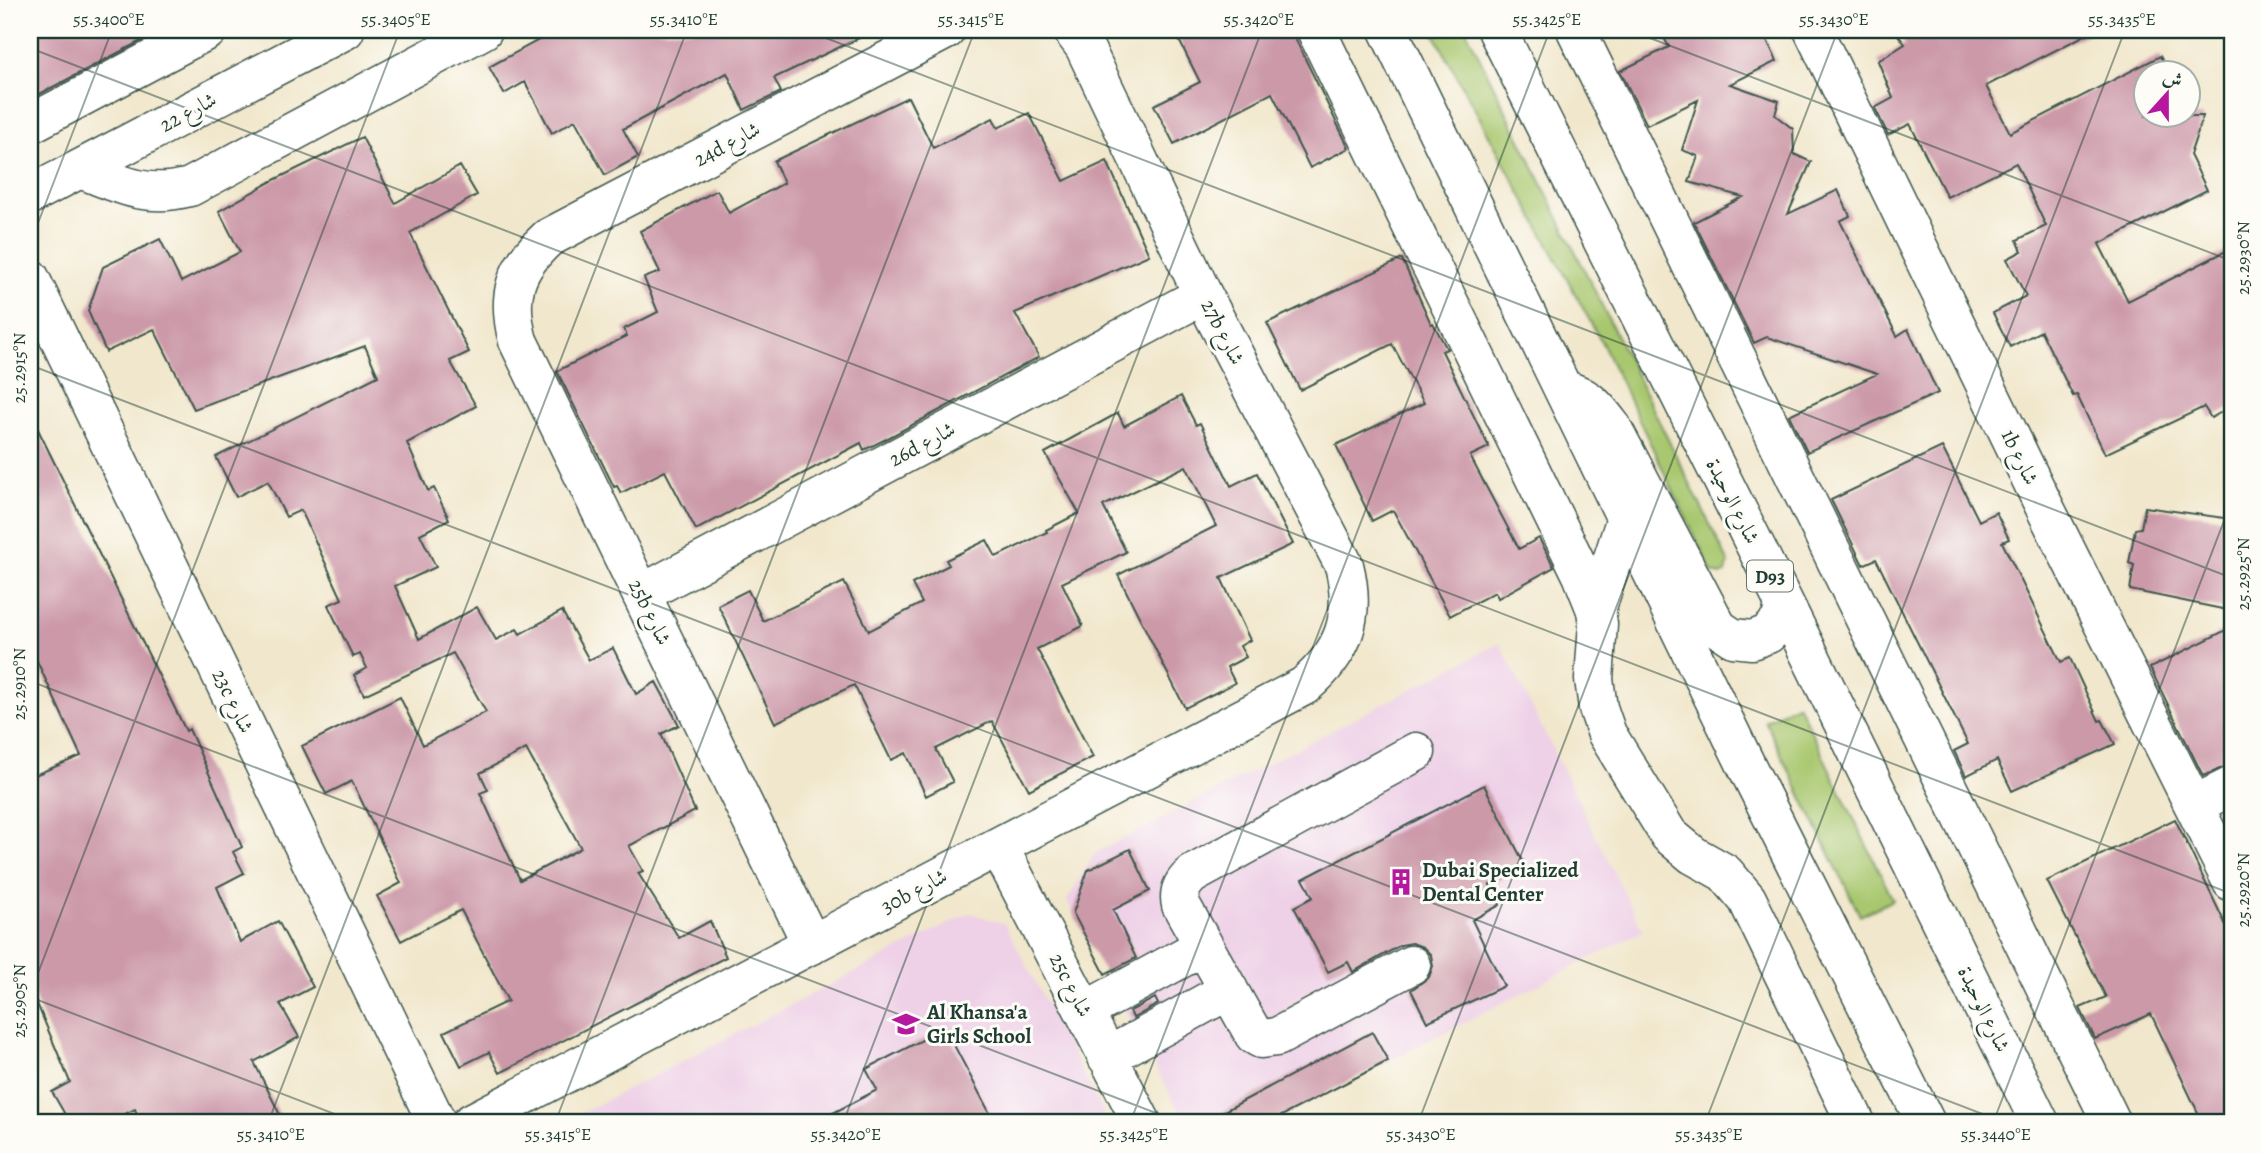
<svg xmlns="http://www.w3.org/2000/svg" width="2262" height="1153" viewBox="0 0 2262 1153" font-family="Alegreya,Amiri,serif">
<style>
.built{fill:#eed0e7}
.green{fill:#a8c76e;stroke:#648251;stroke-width:2}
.building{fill:#cc99a9;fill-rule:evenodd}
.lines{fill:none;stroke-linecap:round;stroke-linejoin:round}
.minor-casing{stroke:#3e564b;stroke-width:41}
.major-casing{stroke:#3e564b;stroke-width:41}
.minor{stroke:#fff;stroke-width:38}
.major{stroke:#fff;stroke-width:38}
.ticks{fill:none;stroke:#1f3d34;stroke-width:2;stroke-opacity:0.45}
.labels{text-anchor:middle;stroke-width:6;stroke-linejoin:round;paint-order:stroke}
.shield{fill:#fdfcf7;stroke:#62766e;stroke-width:2}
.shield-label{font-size:19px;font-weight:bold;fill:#1f3d34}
.street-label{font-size:21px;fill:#1f3d34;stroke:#fdfcf7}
.poi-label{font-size:21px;font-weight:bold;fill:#1f3d34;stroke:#fdfcf7;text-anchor:start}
.neatline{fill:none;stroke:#1f3d34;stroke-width:2.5}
.ticks-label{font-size:18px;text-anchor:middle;fill:#1f3d34}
</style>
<rect width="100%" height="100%" fill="#fdfcf7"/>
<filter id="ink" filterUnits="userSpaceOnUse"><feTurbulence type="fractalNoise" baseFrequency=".0143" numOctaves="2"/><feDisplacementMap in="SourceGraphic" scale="14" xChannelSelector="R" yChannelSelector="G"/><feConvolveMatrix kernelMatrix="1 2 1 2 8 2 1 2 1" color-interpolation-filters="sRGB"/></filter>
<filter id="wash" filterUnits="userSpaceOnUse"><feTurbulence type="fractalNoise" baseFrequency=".00686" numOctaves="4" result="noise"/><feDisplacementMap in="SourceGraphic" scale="28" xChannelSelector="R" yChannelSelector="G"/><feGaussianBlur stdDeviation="1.57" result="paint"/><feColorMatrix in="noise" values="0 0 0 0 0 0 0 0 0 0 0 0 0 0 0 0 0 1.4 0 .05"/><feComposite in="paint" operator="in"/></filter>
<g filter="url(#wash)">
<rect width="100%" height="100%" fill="#f1e7cc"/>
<path class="built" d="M1500,643L1643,931L1268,1123H1185L1067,901L1094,854Z
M970,913L1005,924L1109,1123H562Z"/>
<path class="green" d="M1432,30H1466L1729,563L1725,573L1720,575L1712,572L1603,345Z
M1798,704L1893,900L1860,916L1765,721Z"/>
<g id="blocks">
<path class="building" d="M30,30H162L30,99Z
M557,30H876L774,78L781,92L744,110L727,73L623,129L638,157L605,175L575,120L552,133L525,82L504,94L489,67Z
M1174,30H1291L1349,148L1310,168L1272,93L1174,144L1154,105L1200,82Z
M1660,30H1762L1777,61L1730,84L1779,101L1775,115L1793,129L1794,154L1811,162L1788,214L1838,190L1850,216L1840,221L1897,336L1908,329L1938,393L1807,452L1789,415L1877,374L1767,337L1754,343L1694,222L1743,197L1689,182L1698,156L1682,150L1698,100L1647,125L1620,71L1669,47Z
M1894,30H2095L1986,86L2010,133L2160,56L2169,74H2146V116H2188V111L2191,116H2203L2190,155L2207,190L2099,244L2128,301L2232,248V406L2211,418L2204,407L2105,454L2077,395L2073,396L2041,331L2010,347L1993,313L2026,296L2007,259L2022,251L2017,240L2046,226L2016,163L1947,197L1910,124L1888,135L1875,108L1893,98L1878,61L1905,44Z
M908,97L933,148L993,118L998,128L1029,113L1064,181L1107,161L1149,255L1015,313L1039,357L886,439L864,450L861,443L696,530L665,471L621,493L617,486L614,487L557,371L627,336L624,329L658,312L644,278L660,272L640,231L717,190L729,213L784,183L774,161Z
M362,137L395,203L460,166L477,195L410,233L469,352L450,361L476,406L407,443L428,491L434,488L449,519L420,534L436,567L395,586L419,639L477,607L496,640L517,629L520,634L562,611L589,660L613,648L636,694L656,682L679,725L661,734L695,811L629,846L643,871L638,873L679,938L710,921L726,957L500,1073L489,1052L461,1066L444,1032L508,1001L461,910L401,941L377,896L401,883L352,781L326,794L302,746L400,697L423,745L486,712L453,653L364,695L354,675L367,668L360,654L353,657L328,605L342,599L301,510L286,517L268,481L236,497L216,457L378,376L365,346L194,409L154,329L106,352L88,311L103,267L160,239L181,282L240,252L219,211L272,181ZM526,749L581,848L520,880L480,793L488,790L480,773Z
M1402,259L1431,324L1433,323L1447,349L1442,351L1489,447L1470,456L1519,549L1539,538L1554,567L1498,598L1495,592L1450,616L1393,510L1372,521L1336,445L1424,403L1392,344L1300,390L1267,323Z
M1181,396L1196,425L1200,423L1231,486L1257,473L1293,544L1221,578L1250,640L1240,646L1246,657L1227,667L1235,683L1185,708L1118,575L1216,526L1186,466L1103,506L1126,552L1062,583L1083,626L1037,649L1093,757L1029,790L992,721L936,749L953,782L926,796L906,753L891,760L854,685L775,723L718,605L748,590L763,621L844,582L869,631L922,603L912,584L949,565L946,560L987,540L996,557L1047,532L1046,530L1079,513L1045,453L1118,413L1124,426Z
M30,413L186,731L189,729L242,847L233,852L244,873L217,887L240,942L278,921L313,987L280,1004L299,1037L254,1062L284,1123H141L135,1109L106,1123H70L52,1092L70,1082L30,987V777L81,756L30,646Z
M1942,447L1979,521L1996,512L2009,539L2002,542L2061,662L2070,658L2099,721L2102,720L2115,744L2012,791L1997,760L1966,776L1954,751L1968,744L1876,559L1863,565L1831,500Z
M2145,507L2232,519V611L2130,590L2134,565L2129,563L2135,529L2141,528Z
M2232,627V764L2203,776L2150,668Z
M1484,785L1526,867L1490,885L1500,905L1472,920L1504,986L1427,1022L1411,990L1429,977L1433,966L1431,955L1423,947L1412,943L1401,945L1353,972L1348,962L1328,972L1294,907L1313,897L1303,879Z
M2175,819L2232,938V1123H2203L2151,1014L2095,1039L2080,1008L2106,997L2047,881Z
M1130,849L1150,891L1113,910L1136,958L1105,974L1073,913L1088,870Z
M1155,998L1158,1004L1133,1018L1130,1011Z
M945,1028L995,1123H814L877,1090L866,1069Z
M1372,1032L1388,1061L1268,1123H1202Z"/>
</g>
</g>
<g filter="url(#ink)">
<use href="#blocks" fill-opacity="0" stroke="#3e564b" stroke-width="2"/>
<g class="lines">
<defs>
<path id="minor" d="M1316,30L1582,575L1596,610L1598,624L1594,679L1598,708L1607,734L1669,835L1693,855L1725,873L1747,899L1856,1123
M1576,30L2112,1123
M1813,30L2046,510L2232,882
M30,124L208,30
M80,169C121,184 145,199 190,187L483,30
M30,195L345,30
M30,278L437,1123
M641,594L1203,295
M2194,805L2232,786
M999,847L1142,1123
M812,945L518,341C506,296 514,269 548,238L946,30
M1411,965L1277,1037L1261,1039L1254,1035L1181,905C1178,892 1182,883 1193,874L1416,752
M1085,1011L1204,946
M1107,1057L1229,990
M471,1123L1304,686C1344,652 1357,617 1344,565L1203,295L1084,46L1072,30"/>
<path id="major" d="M1388,30L1747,767L1926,1123
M1497,30L1784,603L2040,1123
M1572,392C1591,399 1600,411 1612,427L1718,628L1733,638L1752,640L1768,634L1781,620L1784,603
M1596,610L1626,518"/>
</defs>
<use href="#minor" class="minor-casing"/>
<use href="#major" class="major-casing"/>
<use href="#minor" class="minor"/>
<use href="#major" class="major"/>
</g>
</g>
<path class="ticks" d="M805,30L2232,578M1629,30L2232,261M30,48L2232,894M30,244L112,30M30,365L2006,1123M30,681L1182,1123M30,994L400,30M30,997L358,1123M268,1123L687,30M555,1123L975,30M843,1123L1262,30M1130,1123L1550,30M1418,1123L1838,30M1705,1123L2125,30M1993,1123L2232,500"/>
<defs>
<symbol id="building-bare" viewBox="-9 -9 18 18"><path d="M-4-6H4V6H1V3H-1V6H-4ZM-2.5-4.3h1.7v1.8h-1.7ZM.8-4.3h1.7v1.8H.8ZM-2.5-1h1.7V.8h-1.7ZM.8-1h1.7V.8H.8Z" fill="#b5179e" stroke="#fdfcf7" stroke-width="2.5" paint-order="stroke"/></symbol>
<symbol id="school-bare" viewBox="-9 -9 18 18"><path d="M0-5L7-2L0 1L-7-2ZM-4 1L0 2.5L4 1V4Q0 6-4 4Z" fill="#b5179e" stroke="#fdfcf7" stroke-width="2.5" paint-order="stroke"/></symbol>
</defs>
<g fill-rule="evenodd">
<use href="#building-bare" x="1382" y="863" width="38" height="38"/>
<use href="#school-bare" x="887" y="1005" width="38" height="38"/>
</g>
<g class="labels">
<rect class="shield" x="1747" y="560.5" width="46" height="31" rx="5"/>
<g class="shield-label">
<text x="1770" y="583">D93</text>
</g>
<g class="street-label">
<text transform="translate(188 112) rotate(-28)" y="7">شارع 22</text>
<text transform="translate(727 144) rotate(-28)" y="7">24d شارع</text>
<text transform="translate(1223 332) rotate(63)" y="7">27b شارع</text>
<text transform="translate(922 444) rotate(-28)" y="7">26d شارع</text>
<text transform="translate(2020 457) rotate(64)" y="7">1b شارع</text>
<text transform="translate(1733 501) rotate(63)" y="7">شارع الوحيدة</text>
<text transform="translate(650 612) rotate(64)" y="7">25b شارع</text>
<text transform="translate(233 701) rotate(64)" y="7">23c شارع</text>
<text transform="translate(914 891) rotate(-28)" y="7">30b شارع</text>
<text transform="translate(1071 985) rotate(63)" y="7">25c شارع</text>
<text transform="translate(1984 1009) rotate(64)" y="7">شارع الوحيدة</text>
</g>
<g class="poi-label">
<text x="1422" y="877">Dubai Specialized<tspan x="1422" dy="24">Dental Center</tspan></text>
<text x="927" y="1019">Al Khansa'a<tspan x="927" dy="24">Girls School</tspan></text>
</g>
</g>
<rect width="2262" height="1153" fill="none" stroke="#fdfcf7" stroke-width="77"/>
<g transform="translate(2167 94) rotate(21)"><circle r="33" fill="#fdfcf7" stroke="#a4b0a9" stroke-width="2"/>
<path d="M0-5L12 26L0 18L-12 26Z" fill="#b5179e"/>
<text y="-10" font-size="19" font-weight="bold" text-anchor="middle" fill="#1f3d34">ش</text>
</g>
<rect x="38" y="38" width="2186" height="1076" class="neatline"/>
<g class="ticks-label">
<text x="109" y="25">55.3400°E</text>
<text x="396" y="25">55.3405°E</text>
<text x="684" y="25">55.3410°E</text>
<text x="971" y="25">55.3415°E</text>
<text x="1259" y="25">55.3420°E</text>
<text x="1547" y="25">55.3425°E</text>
<text x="1834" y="25">55.3430°E</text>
<text x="2122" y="25">55.3435°E</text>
<text transform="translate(2243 258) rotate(-90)" y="6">25.2930°N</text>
<text transform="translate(19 368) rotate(-90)" y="6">25.2915°N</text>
<text transform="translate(2243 574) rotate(-90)" y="6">25.2925°N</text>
<text transform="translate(19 684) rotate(-90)" y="6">25.2910°N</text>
<text transform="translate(2243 890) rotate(-90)" y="6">25.2920°N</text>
<text transform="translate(19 1001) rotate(-90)" y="6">25.2905°N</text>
<text x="271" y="1140">55.3410°E</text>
<text x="558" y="1140">55.3415°E</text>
<text x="846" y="1140">55.3420°E</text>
<text x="1134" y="1140">55.3425°E</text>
<text x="1421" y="1140">55.3430°E</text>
<text x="1709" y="1140">55.3435°E</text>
<text x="1996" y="1140">55.3440°E</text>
</g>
</svg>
